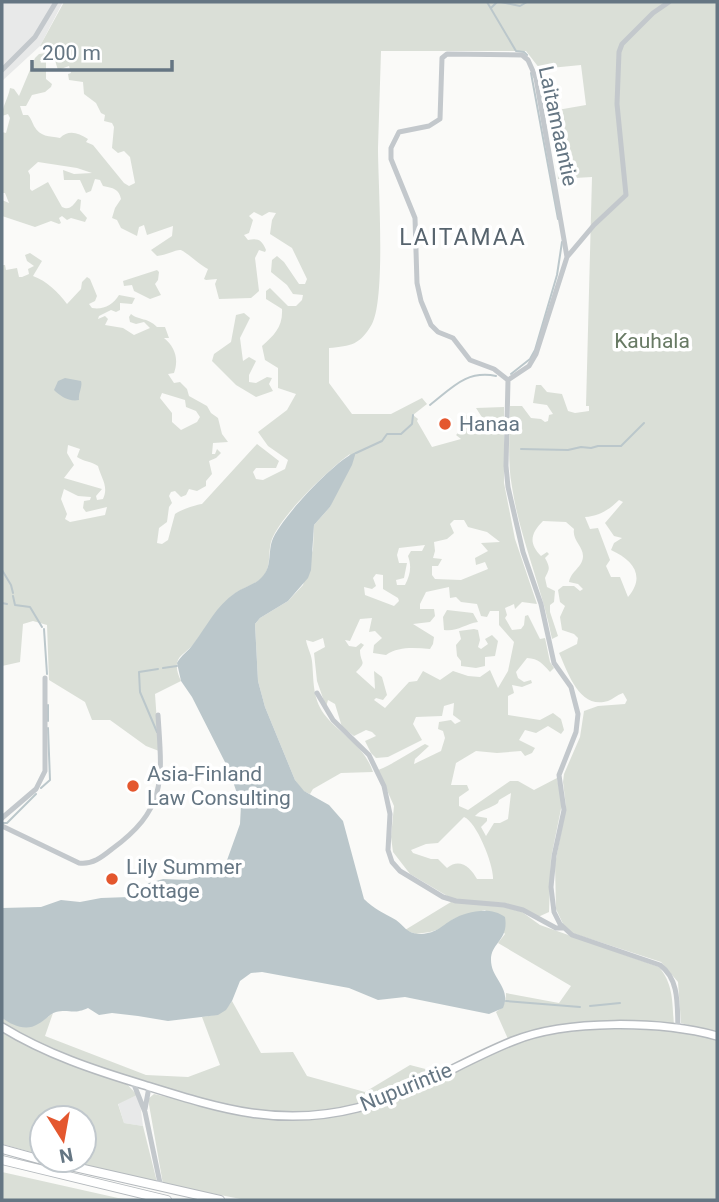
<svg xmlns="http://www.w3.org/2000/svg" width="719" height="1202" viewBox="0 0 719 1202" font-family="Roboto,sans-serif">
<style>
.built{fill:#e8e9e9}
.green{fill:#dadfd7;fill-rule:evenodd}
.water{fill:#bbc7cb}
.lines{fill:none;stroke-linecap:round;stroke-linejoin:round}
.stream{stroke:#bbc7cb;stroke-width:2}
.major-casing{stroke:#b5babe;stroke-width:10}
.highway-casing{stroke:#b4b9bd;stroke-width:10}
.minor{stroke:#c3c8cc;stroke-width:5}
.major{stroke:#fff;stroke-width:7}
.highway{stroke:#fff;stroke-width:8}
.poi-dot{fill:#e4572e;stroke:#fff;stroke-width:2.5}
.labels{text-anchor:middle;stroke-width:7;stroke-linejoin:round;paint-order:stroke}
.street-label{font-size:21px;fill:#657683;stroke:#fff}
.park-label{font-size:21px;fill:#687a64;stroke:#fff}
.poi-label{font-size:21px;fill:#657683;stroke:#fff;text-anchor:start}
.neighbourhood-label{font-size:23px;letter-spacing:2px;fill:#57646e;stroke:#fff}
</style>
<rect width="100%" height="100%" fill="#fafaf8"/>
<path class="built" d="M2,2H63L40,46L2,81Z
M137,1095L140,1103L143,1126L124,1123L118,1103Z"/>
<path class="green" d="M64,2H717V1033L681,1023L678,982L661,962L572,933L564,926L556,909L555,864L566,807L563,782L564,774L580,737L584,711L598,706L625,704L627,700L623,693C617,695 613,699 608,701C579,710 568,672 559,653L577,644L578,638L574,634L562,630L560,617L565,606L560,602L558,590L563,586H574L580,591L583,589L578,584L569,582C571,571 583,567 583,556C583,546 572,540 574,529L566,522L543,521C531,533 528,543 541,556L547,552L549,554L545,558C551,569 549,569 545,578L547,587L555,591L554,602L550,605V612L558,636L552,639C542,587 520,539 512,487C507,460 510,432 510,406H522L531,418L541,419L545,422L548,421L549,415L553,414L547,405L533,403L536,385H541L547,392L562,394L568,411L575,413L589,411V406H586L592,177L558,179L556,150L546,112L586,105L581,65L540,69L526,51H381C380,83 379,115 378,148C378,183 386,298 372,324C360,345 351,346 329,348V383L352,414H391L422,398L427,404L413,415L418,419L417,421L432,447L461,439L456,435L459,432V422L467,415L474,417L481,434H484L493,425L491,422L487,425L476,408L504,407V483L515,539L537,604L522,602L515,609L514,604L505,608L507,615L505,618L512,630L521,629L524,625L525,616L528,615L540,639L545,638L550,662L554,668L550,672C542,663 539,659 527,658L516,672L518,678L524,682L531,680L532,683L522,687L512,685L514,693L508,696V715L540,720L553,713L561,719L564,730L561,734L548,726L536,733L525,730L519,740L535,748L532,753L525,756L521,751L497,753L476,751L456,763L451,785H467L469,790L459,797V806L468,810L510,781H518L534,790L557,778L562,804L551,858L549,912L538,917L506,903L454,900L410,874L393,852L391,837L394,806L378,770C388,767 414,750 425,744L429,746L415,759L414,764L441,751L445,738L443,731L438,729L439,722L451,720L455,724L461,721L453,715L454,703L444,706L442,716L416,717L413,724L422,740L388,757L376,758L371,753L365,741L376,736L372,732L366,730L354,736L342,727L335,704L328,700L326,707L317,681L314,653L325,647L323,638L313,642L306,640C307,647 311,653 312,661C314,680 312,697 324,714C341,736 363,743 373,772L341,773L313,789L310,794L303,791L295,780L265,707L258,681L255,624L260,618L288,601L303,585L313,549L314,525L330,507L350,454C329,469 278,518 271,542C268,553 271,564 265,574C258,585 243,587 234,594C216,609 207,627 193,645C189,650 181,654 178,660C175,667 178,674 181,681L155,694L159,751L146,746L110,720H92L85,702L49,680L47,625L33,621L23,624L20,662L2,666V265H5L6,270L17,268L19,277H22L29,274L28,269L34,266L27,261L25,255L30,253L42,261L33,276C47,281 58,292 67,304L81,289L82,282L87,277L90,279L97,296L95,301L89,304L92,308C103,310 113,305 119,295L135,298L132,304L120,303V310L116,312L111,310L99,316L98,319L105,316L108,319L105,325L123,328L134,335L150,328L144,322L136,324L130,322L129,317L131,314C140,321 147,317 157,327H165L169,338H164C175,347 179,359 174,373L168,374L174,383L180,382L187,389L189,396L207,406L211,413L218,418L222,434L228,442L213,443L212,454H215L217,449L221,453L216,458L209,461L212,474L206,481V486L197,491L189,489L186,495L181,497L175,491L171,492L169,496L172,503L169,507L167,522L159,528L157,543L162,544L168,540L175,514C180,510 195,505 202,504L257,444L279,461L276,468H256L253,472L256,479L263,480L285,469L288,460L268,446L258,432L287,410L296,394L278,388V368L265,360L262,346C274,335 283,327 282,309L266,299V291L270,288L288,306H296L302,300L303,295L293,294L287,285L271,272L272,260L277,256L284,262L299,284H305L307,279L292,248L270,234L272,220L276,213L269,212L262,216L254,212L249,216L253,220L249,233L244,235L248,240C258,238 262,240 266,250L265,252L259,250L255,258L259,291L251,298L219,299L215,284L217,279L206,280L204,279L208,269C201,266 183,249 180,250C175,250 166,255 157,256L151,250L172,236L173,226L147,235L144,225L139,227L137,236L121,228L117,220L112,218L115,208L121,199C119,189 113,188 103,186L100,180L95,179L91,191L86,193L80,180H64L63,170L74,174L92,173L77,168L38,162L28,171L30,175V189L32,191L48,182L62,207C70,211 73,205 78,199L81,200L80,210L87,218L85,222L71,218L67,220L62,216L59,218L61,223L59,224L51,221L35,227L2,216V200L9,203L5,193H2V132L6,133L10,118L8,114L2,116C2,107 8,99 10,88L14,89L19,96L35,58L39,54L46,53L50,59L46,62V79L52,84L51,87L45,92L32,95L26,106H20L23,115H28C31,118 32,122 34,126C40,137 49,136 60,138C69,129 78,133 88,139L86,142L93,145L124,183L129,186L135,183L130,157L124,151L118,153L112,148L114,127L112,123L104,121L105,115L101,113L96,103L84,94L83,82L69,80L68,74L71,73L69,66L58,70L52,51L40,46ZM162,393L185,400L186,407L196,411L200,417L197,422L181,430L172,422V413L160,398ZM68,445L80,449L77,457C84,462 91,461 98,466C101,478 109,486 103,499L97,500L96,496L102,489L64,478L74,465L67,453ZM64,489L78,496L91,497L90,500L84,501L83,508L86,512L107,507L105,515L70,522L65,519L67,514L61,499ZM619,500L623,502L605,523L614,536L622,538L614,543L611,550C633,560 646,576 628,597L620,577H611L606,566L610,560L598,528L590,529L585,517C599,516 609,510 619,500ZM454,520H464L468,527L487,532L500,542L481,543L488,551L475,558L476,565L485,562L488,569L461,580L435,579L432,575V566H438L442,559L433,558L435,551L434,542L447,539L454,533L450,524ZM425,545L422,551H411L408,556C412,567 410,575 405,585H397L396,580L404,578L407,563H399L397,555L399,548ZM376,574L383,575V589L398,598L399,601L394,606L365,595L364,587L372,589L376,586L373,578ZM449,587L450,598L456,597L461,602L477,604L481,616L487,617L490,611H499V625L514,642L508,671L498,688L490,670L480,677L468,676L453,671L440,680L423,671L417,681L409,682L385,708L374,700L376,698L383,700L387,695L382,677L374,671L375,689L356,672C368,660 360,664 360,650L364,645L361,643L356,647L349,646L345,640L350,641L360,619L372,618L369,632L375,631L382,638L374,645L373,653L386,655C399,646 415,648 430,649L433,644L434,637L413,624L430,622L435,616L434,609H420V604L426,592ZM511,793L508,819L500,823H494L486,836L481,827L487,821V818L475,816C481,809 490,809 498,803L499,800ZM464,817C477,822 494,866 493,879H477C471,868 460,857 447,868L438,859H431L413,853L411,850L426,844L438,843Z
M157,270L159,272L158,280L155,284L161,295L150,299L134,291L132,285L124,286L123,281Z
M244,313L250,318L240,338L243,361L249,357L256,361L249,375V382L256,383L267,377L272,378L269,384L273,391L256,397L236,385L212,361L214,354L231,342L236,315Z
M447,610L473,613L478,622C465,624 457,632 444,630L443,617Z
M474,629L478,630L480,640L478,647L481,649L488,644L485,639L492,635L498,641L495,656L485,657V666L476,668L461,666V661L457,656L456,645L461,639L459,631Z
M451,902L504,907L522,912L540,925L659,967C674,985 672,1003 674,1025C612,1023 568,1020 508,1039L496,1012C504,1007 506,1002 506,993L559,1003L571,986L498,943L505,934L485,910L453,919L443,928L430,932L416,934L405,930Z
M232,1001L261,1053L293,1052L307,1076L365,1092L410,1065L437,1072C403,1088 369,1105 332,1111C306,1114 279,1113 253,1111C231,1110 192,1097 170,1090C112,1071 54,1055 2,1023V1018C24,1031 34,1028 53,1013L45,1036L146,1075L188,1077L220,1065L202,1017C217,1015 224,1013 232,1001Z
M593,1029C633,1030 679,1027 717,1041V1200H246L163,1184L148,1099L154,1094L258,1118L287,1120L318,1119L377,1105L505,1047L541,1035Z
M2,1030L83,1068L126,1083L137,1095L118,1104L124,1123L143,1126L157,1182L63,1160H84V1118H42V1155L2,1144Z
M2,1172L118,1198L134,1200H2Z"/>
<path class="water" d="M65,378L81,381C83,387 78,393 79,400C69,402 60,396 54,390L58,381Z
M356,452L352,465L330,507L314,525L311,570L308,578L288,601L260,618L255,624L258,681L265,707L295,780L304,791L329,805L343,821L364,899C374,909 384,913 396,920C404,926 407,933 418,934C436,934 440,927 453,919C467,911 491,906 505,917C509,941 491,942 491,960C491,979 512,988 503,1008L489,1014L405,997L378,1000L349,988L262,972L251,973L240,981L232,1001L226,1010L218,1015L168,1021L138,1016L112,1013L99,1015L88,1008C73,1015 70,1009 56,1012C49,1014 45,1021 38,1024C26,1032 12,1025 2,1018V908L41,907L61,900L80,902L101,898L129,897L149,883L163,879L188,880L217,872L226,863L240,824L241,805L229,770L192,697L181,681L177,663C181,655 189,651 194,643C207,626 216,606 235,593C243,587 255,585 262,577C272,567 268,553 272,541C279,520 335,460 356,452Z"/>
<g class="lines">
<path class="stream" d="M487,2L516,51L524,52L527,55
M501,2L520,6L527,2
M491,8L497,2
M531,73L558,219
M511,374L530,359L535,350L557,275L562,242
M430,405C452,388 466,370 496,376
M521,449L568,450L581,447L591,448L598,446H621L644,423
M356,453L382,441L387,434H401L412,424L413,415
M2,570L11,585L13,593
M13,596L15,605L30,607L42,627
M2,603L7,604
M44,629L47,674
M163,668L177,666
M48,705V721
M157,732L140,692L139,672L158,669
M41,788L50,780L48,728
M2,823H7L36,794
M717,853V854
M506,1001L580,1007
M590,1006L620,1003"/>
<defs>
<path id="major" d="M2,1027C46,1054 94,1070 144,1085C218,1108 279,1128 357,1108C412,1095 460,1062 513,1041C567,1019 662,1021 717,1036"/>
<path id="highway" d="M2,1149L42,1160
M2,1160L167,1200
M44,1160L220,1200"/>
</defs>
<use href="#major" class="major-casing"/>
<use href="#highway" class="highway-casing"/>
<path class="minor" d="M2,70L35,37L56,2
M567,257L594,225L626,195L617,104L619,52L622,44L653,13L669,2
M508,380L494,369L470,360L453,338L438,332L431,325L421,301L417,283L415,218L391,159V148L399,132L429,126L440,119L442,58L447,54L522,55L528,60L536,78L567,257L536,354L529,366L508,380L506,466L508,487L523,552L541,604L554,663L571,687L578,714L576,732L559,775L564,810L554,856L551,887L554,912L560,924L572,935L660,965C680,980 677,1006 678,1029
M317,693L333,720L369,755L384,786L390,814L388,850L392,862L400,871L443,897L456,901L504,905L523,910L556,928H564
M2,818L36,789L45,771V678
M2,826L79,863C92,865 102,857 112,849C168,808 162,778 158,715
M133,1082L145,1112L160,1183
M145,1109L149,1087"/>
<use href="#major" class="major"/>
<use href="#highway" class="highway"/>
</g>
<g class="poi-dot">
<circle cx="445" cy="424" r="7"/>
<circle cx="133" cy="786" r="7"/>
<circle cx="112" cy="879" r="7"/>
</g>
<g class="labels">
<g class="street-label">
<text transform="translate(558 126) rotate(78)" y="7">Laitamaantie</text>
<text transform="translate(406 1087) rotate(-22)" y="7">Nupurintie</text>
</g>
<g class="park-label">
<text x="652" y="348">Kauhala</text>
</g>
<g class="poi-label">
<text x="459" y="431">Hanaa</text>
<text x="147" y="781">Asia-Finland<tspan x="147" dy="24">Law Consulting</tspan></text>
<text x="126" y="874">Lily Summer<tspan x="126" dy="24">Cottage</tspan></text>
</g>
<g class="neighbourhood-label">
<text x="463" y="245">LAITAMAA</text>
</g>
</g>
<rect width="719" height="1202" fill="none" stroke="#657683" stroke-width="7"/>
<g transform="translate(63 1139) rotate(169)"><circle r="33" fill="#ffffff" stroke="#c1c8cd" stroke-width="2"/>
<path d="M0-5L12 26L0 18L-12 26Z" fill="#e4572e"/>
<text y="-10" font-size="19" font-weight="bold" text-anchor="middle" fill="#657683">N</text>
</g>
<path d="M32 60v10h140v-10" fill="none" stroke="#657683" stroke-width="3.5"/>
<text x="42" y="60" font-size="21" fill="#657683" stroke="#ffffff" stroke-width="5" paint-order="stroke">200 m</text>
</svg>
